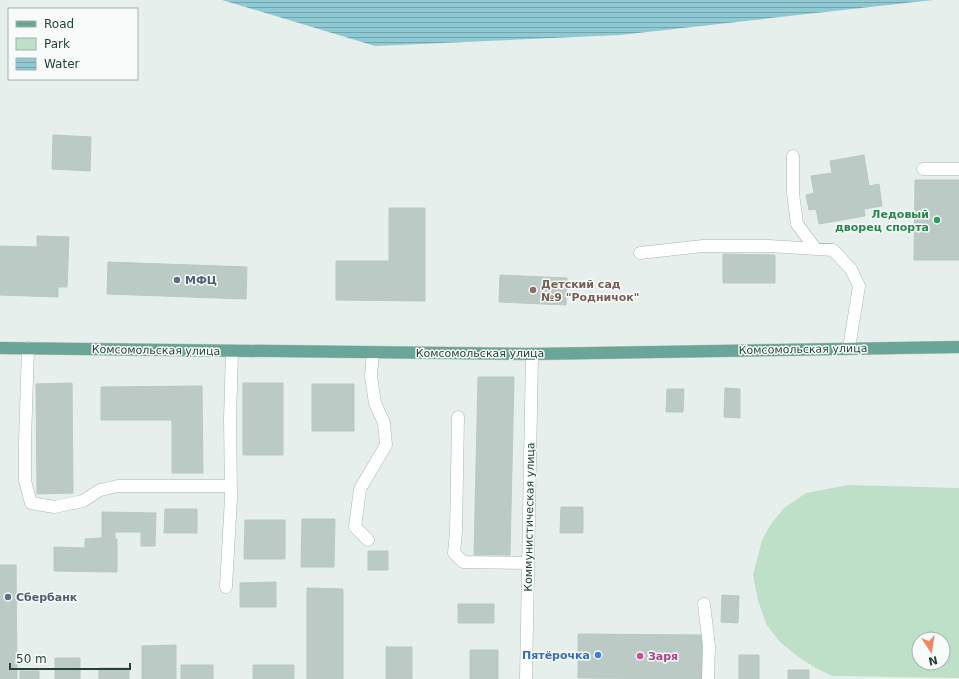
<svg xmlns="http://www.w3.org/2000/svg" width="959" height="679" viewBox="0 0 959 679" font-family="'DejaVu Sans',sans-serif">
<style>
.green{fill:#bfe0c8;fill-rule:evenodd}
.water{fill:url(#water-rules)}
.building{fill:#bbcac4;stroke:#b8c9c2}
.lines{fill:none;stroke-linecap:round;stroke-linejoin:round}
.minor-casing{stroke:#a8b8b2;stroke-width:13}
.major-casing{stroke:#c2cac8;stroke-width:13}
.minor{stroke:#fff;stroke-width:12}
.major{stroke:#6aa596;stroke-width:12}
.leisure-dot{fill:#2e9e5b;stroke:#f7fbf9;stroke-width:1.5}
.service-dot{fill:#5c6f8a;stroke:#f7fbf9;stroke-width:1.5}
.education-dot{fill:#8d6e63;stroke:#f7fbf9;stroke-width:1.5}
.shop-dot{fill:#3f7fe0;stroke:#f7fbf9;stroke-width:1.5}
.hotel-dot{fill:#d1479c;stroke:#f7fbf9;stroke-width:1.5}
.labels{text-anchor:middle;stroke-width:3;stroke-linejoin:round;paint-order:stroke}
.leisure-label{font-size:11px;font-weight:bold;fill:#27864d;stroke:#f7fbf9;text-anchor:end}
.service-label{font-size:11px;font-weight:bold;fill:#4e5e75;stroke:#f7fbf9;text-anchor:start}
.education-label{font-size:11px;font-weight:bold;fill:#785e54;stroke:#f7fbf9;text-anchor:start}
.street-label{font-size:11px;fill:#24423a;stroke:#f7fbf9}
.shop-label{font-size:11px;font-weight:bold;fill:#366cbe;stroke:#f7fbf9;text-anchor:end}
.hotel-label{font-size:11px;font-weight:bold;fill:#b23c85;stroke:#f7fbf9;text-anchor:start}
</style>
<defs>
<pattern id="water-rules" width="6" height="5" patternUnits="userSpaceOnUse"><rect width="6" height="5" fill="#8ec9d4"/><path d="M0 2.5h6" fill="none" stroke="#74a5ad"/></pattern>
</defs>
<rect width="100%" height="100%" fill="#e6efeb"/>
<path class="green" d="M848,485L959,488V678L832,676L814,667L797,656L780,642L766,624L758,600L753,575L762,540L771,524L784,508L806,493ZM919,639H943V663H919Z"/>
<path class="water" d="M222,0H933L620,35L375,46Z"/>
<path class="building" d="M53,135L91,137L90,171L52,169Z
M864,155L869,186L879,184L882,206L864,209L865,216L819,224L816,209L809,210L806,195L814,193L811,176L832,173L830,161Z
M915,180H959V260H914Z
M389,208H425V301L336,300V261H389Z
M37,236L69,237L67,287H58V297L0,295V246L37,247Z
M723,254L775,255V283H723Z
M108,262L247,267L246,299L107,294Z
M500,275L567,278L566,305L499,302Z
M478,377H514L510,555H474Z
M72,383L73,493L37,494L36,384Z
M243,383H283V455H243Z
M312,384H354V431H312Z
M202,386L203,473H172V420H101V387Z
M725,388L740,389V418L724,417Z
M667,389H684L683,412H666Z
M561,507H583V533H560Z
M165,509H197V533H164Z
M102,512L156,513L155,546H141V532H115V539H117V572L54,571V547L85,548V539L102,538Z
M302,519H335L334,567H301Z
M245,520H285V559H244Z
M368,551H388V570H368Z
M0,565H16L17,679H0Z
M276,582V607H240V583Z
M307,588L343,589V679H307Z
M722,595L739,596L738,623L721,622Z
M458,604H494V623H458Z
M578,634L702,635V679L578,678Z
M176,645V679H142V646Z
M386,647H412V679H386Z
M470,650H498V679H470Z
M739,655H759V679H739Z
M55,658H80V679H55Z
M181,665H213V679H181Z
M253,665H294V679H253Z
M99,668H129V679H99Z
M788,670H809V679H788Z
M20,671H39V679H20Z"/>
<g class="lines">
<defs>
<path id="minor" d="M793,156V193L797,224L815,248
M923,169H959
M640,253L703,246H769L833,250L851,269L859,286L849,348
M28,348L25,441V481L31,503L54,507L83,501L100,490L118,486H231
M458,417L456,532L454,553L463,562L528,563
M368,540L355,527L360,489L386,445L384,423L375,403L371,376L373,352
M226,587L231,498L230,419L232,351
M704,604L709,646L708,679
M526,679L532,354"/>
<path id="major" d="M0,348L532,354L959,347"/>
</defs>
<use href="#minor" class="minor-casing"/>
<use href="#major" class="major-casing"/>
<use href="#minor" class="minor"/>
<use href="#major" class="major"/>
</g>
<circle class="leisure-dot" cx="937" cy="220" r="4"/>
<g class="service-dot">
<circle cx="177" cy="280" r="4"/>
<circle cx="8" cy="597" r="4"/>
</g>
<circle class="education-dot" cx="533" cy="290" r="4"/>
<circle class="shop-dot" cx="598" cy="655" r="4"/>
<circle class="hotel-dot" cx="640" cy="656" r="4"/>
<g class="labels">
<g class="leisure-label">
<text x="929" y="218">Ледовый<tspan x="929" dy="13">дворец спорта</tspan></text>
</g>
<g class="service-label">
<text x="185" y="284">МФЦ</text>
<text x="16" y="601">Сбербанк</text>
</g>
<g class="education-label">
<text x="541" y="288">Детский сад<tspan x="541" dy="13">№9 "Родничок"</tspan></text>
</g>
<g class="street-label">
<text transform="translate(803 349) rotate(-1)" y="4">Комсомольская улица</text>
<text transform="translate(156 350) rotate(1)" y="4">Комсомольская улица</text>
<text x="480" y="357">Комсомольская улица</text>
<text transform="translate(529 517) rotate(-89)" y="4">Коммунистическая улица</text>
</g>
<g class="shop-label">
<text x="590" y="659">Пятёрочка</text>
</g>
<g class="hotel-label">
<text x="648" y="660">Заря</text>
</g>
</g>
<rect x="8" y="8" width="130" height="72" fill="#f7fbf9" stroke="#a3b1ad"/>
<rect x="16" y="21" width="20" height="6" fill="#6aa596" stroke="#a3b1ad"/>
<text x="44" y="28" font-size="12" fill="#24423a">Road</text>
<rect x="16" y="38" width="20" height="12" fill="#bfe0c8" stroke="#a3b1ad"/>
<text x="44" y="48" font-size="12" fill="#24423a">Park</text>
<rect x="16" y="58" width="20" height="12" fill="url(#water-rules)" stroke="#a3b1ad"/>
<text x="44" y="68" font-size="12" fill="#24423a">Water</text>
<g transform="translate(931 651) rotate(168)"><circle r="19" fill="#f7fbf9" stroke="#a3b1ad"/>
<path d="M0-3L7 15L0 10L-7 15Z" fill="#f4845f"/>
<text y="-6" font-size="11" font-weight="bold" text-anchor="middle" fill="#24423a">N</text>
</g>
<path d="M10 663v6h120v-6" fill="none" stroke="#24423a" stroke-width="2"/>
<text x="16" y="663" font-size="12" fill="#24423a" stroke="#f7fbf9" stroke-width="3" paint-order="stroke">50 m</text>
</svg>
